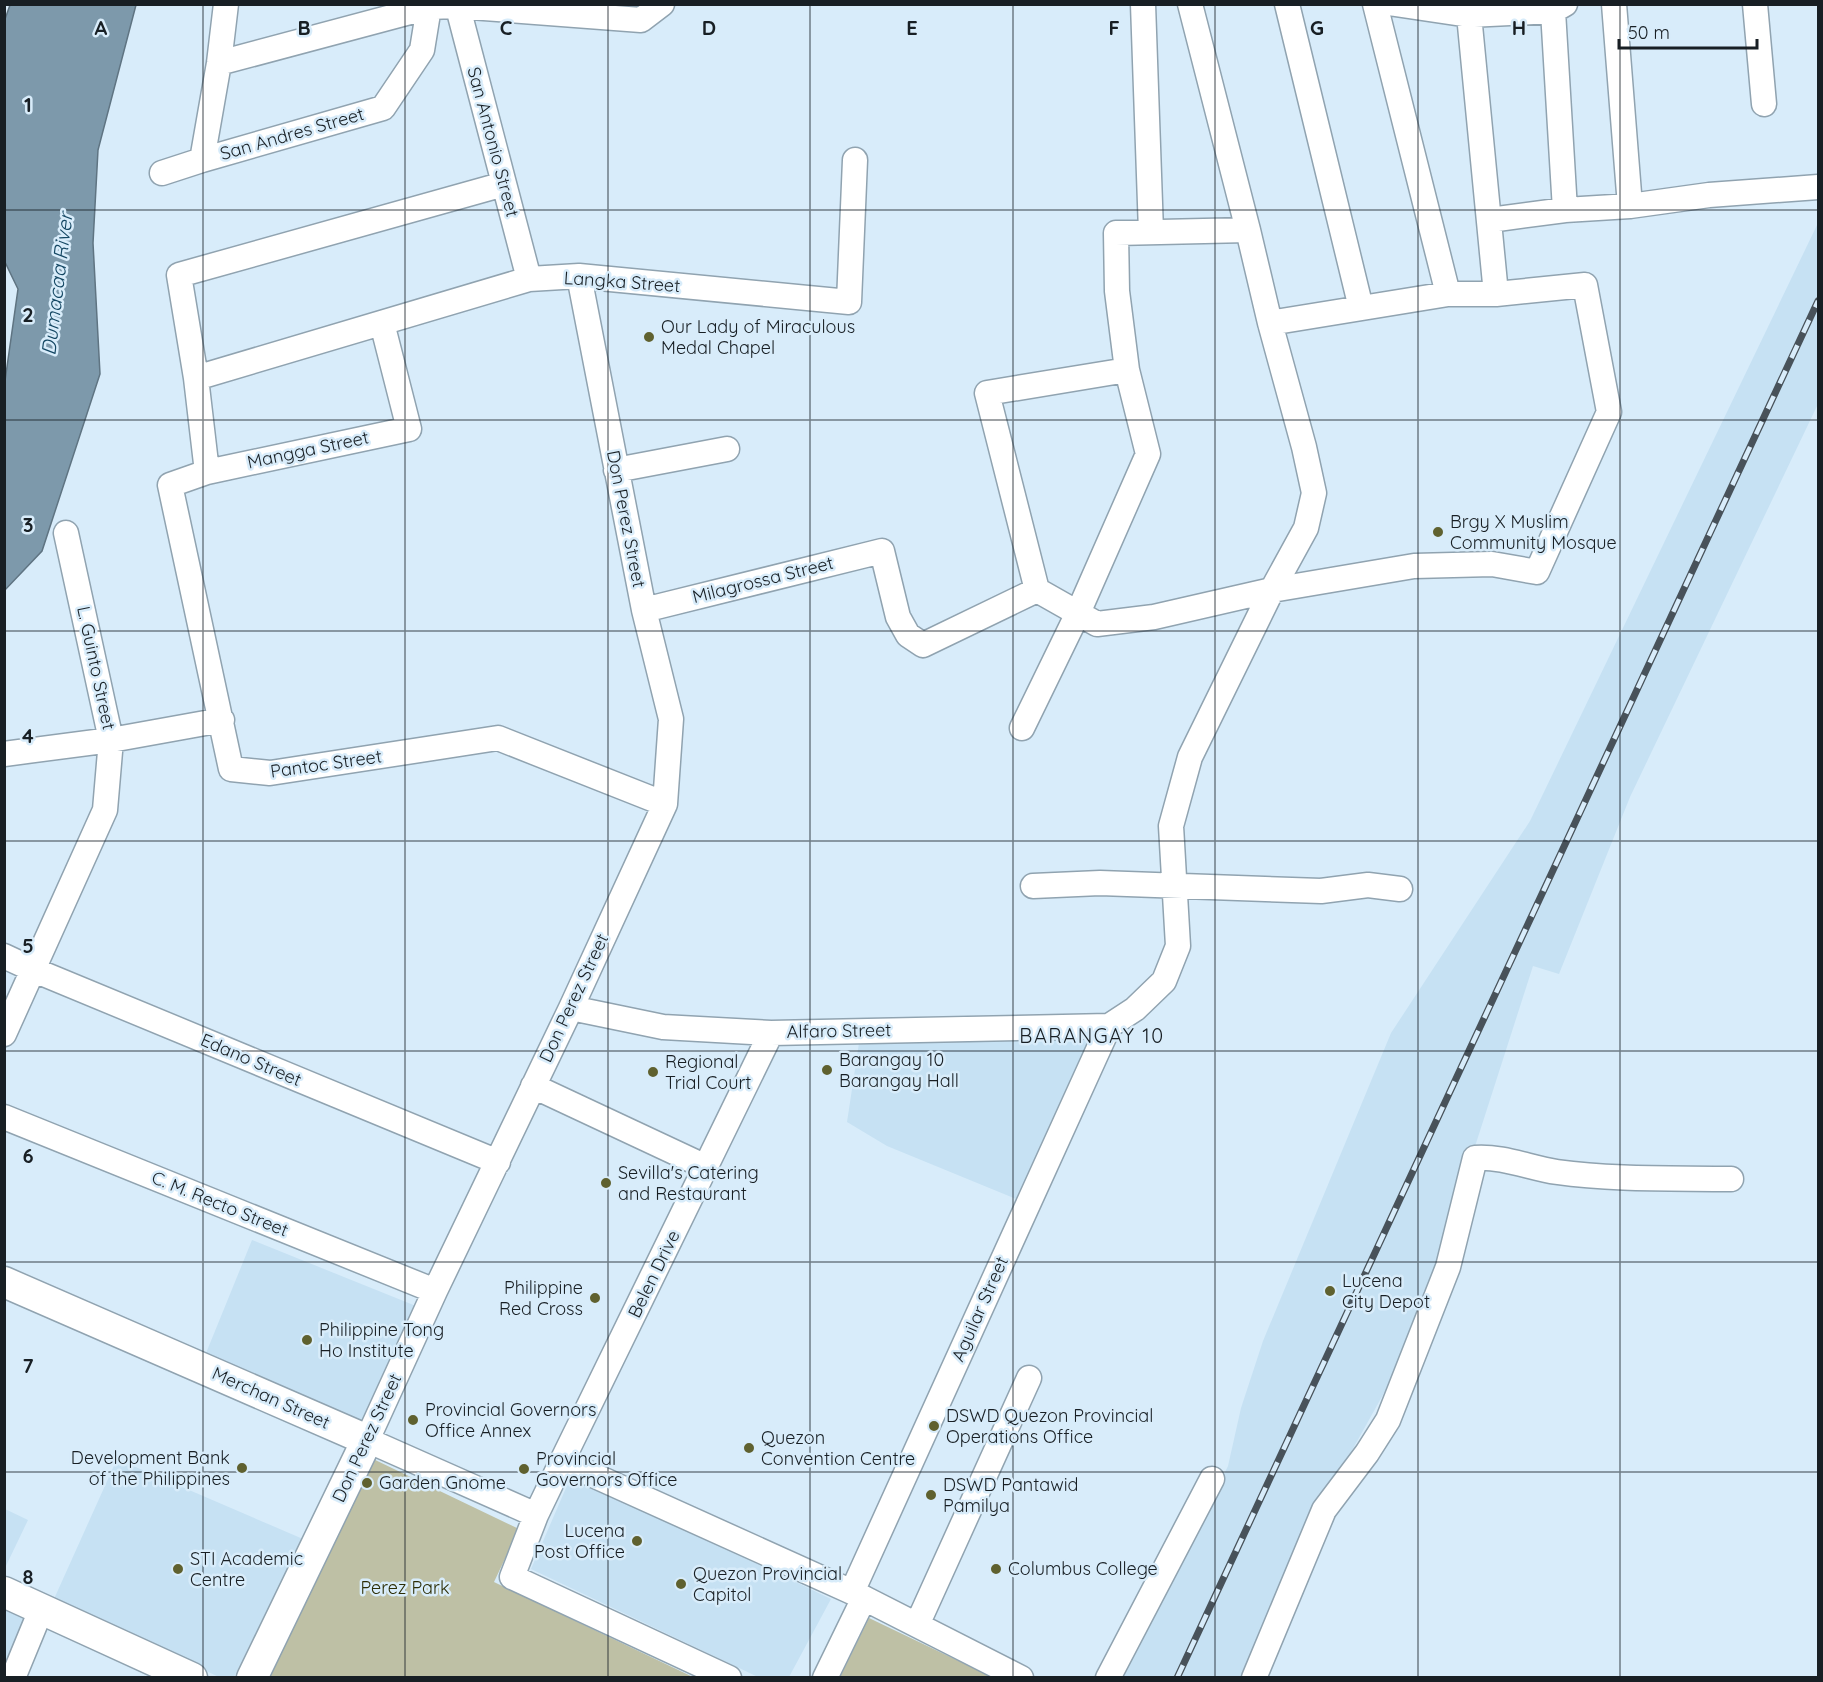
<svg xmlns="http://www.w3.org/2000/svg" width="1823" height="1682" viewBox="0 0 1823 1682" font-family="Quicksand,sans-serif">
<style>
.built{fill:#c6e1f3}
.green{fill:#bec0a5}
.water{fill:#7d99ab;stroke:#5f7482;stroke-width:1.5}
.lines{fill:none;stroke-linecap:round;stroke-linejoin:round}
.minor-casing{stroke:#90a3b0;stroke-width:27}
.major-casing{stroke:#90a3b0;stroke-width:33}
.minor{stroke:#fff;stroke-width:24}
.major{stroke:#fff;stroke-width:30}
.rail-casing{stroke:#48525a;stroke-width:7}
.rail{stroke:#d8ecfa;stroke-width:4.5;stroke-dasharray:14;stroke-linecap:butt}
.grid{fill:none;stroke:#181f24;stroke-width:1.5;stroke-opacity:0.55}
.poi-dot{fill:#5f612f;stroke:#d8ecfa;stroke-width:2}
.labels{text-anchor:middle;stroke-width:5;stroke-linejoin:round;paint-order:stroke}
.street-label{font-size:18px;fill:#181f24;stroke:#d8ecfa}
.poi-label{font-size:18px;fill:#181f24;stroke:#d8ecfa;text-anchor:start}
.park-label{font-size:18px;fill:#2c2d05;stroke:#d8ecfa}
.water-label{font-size:20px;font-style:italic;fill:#134662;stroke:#d8ecfa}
.neighbourhood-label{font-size:20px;letter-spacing:1.5px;fill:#181f24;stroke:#d8ecfa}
.grid-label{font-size:20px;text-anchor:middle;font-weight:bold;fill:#181f24;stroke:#d8ecfa;stroke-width:5;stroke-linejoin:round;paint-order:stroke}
</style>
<rect width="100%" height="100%" fill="#d8ecfa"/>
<path class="built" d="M1818,223V404L1630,797L1559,974L1533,966L1461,1190L1452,1271L1336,1479L1253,1677L1122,1678L1228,1466L1241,1408L1263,1341L1391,1033L1530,821Z
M1078,1037L1095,1038L1026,1203L887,1146L847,1122L859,1043Z
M252,1240L416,1306L366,1430L202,1363Z
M117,1459L303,1539L234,1677H219L54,1599Z
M572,1474L831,1599L789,1677H758L531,1569Z
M5,1509L28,1520L5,1568Z
M5,1582L41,1598L5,1672Z"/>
<path class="green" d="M369,1457L519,1529L494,1582L693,1677L263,1678Z
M869,1618L992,1677H840Z"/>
<path class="water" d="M10,5H136L98,150L93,243L100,374L42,551L5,590L4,388L18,289L4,260V22Z"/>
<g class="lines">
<defs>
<path id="minor" d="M457,4L529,279
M1143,4L1151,232
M1287,4L1361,308
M1375,4L1448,294
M1395,4L1469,15L1496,294
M1614,4L1630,206
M1755,4L1764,104
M1553,11L1565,210
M1469,15L1553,11L1565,4
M219,63L429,7L457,6L641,20L662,4
M202,160L219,63L226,4
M162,173L202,160L383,108L422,50L429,7
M1490,220L1565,210L1630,206L1709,195L1818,187
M1248,230L1116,233L1117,291L1127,370L987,393L1037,590L1097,624L1154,617L1272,590L1414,566L1492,564L1537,572L1609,412L1585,285L1496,294H1448L1270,323
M382,323L409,429L207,472L170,485L231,769L270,773L498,738L665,804
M196,378L529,279L579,276L849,302L855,160
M616,470L727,449
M207,472L196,378L179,275L504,184
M644,610L882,551L898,617L908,635L923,645L1037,590
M1022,728L1078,613L1148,454L1127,370
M4,754L111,740L222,720
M1033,886L1100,883L1321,891L1368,885L1400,889
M4,956L34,970L498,1162
M571,1008L663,1027L771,1033L1109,1026
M1109,1026L1135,1009L1164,981L1178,946L1171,826L1190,757L1272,590L1306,528L1314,493L1304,447L1270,323L1248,230L1190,4
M4,1034L105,810L111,740L66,533
M533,1086L706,1167
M4,1117L435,1291
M562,1461L852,1592L1021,1678
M536,1515L367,1440L435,1291L571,1008L665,804L671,719L644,610L579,276
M852,1592L1109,1026
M917,1625L1029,1378
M13,1678L41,1610
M729,1678L512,1577L536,1515L562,1461L771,1033
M825,1678L864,1598
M1108,1678L1212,1479
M1254,1678L1324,1510L1367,1453L1388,1420L1448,1267L1475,1158C1503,1156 1530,1168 1557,1172C1614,1180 1673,1178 1731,1179"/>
<path id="major" d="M4,1282L367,1440L252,1678
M4,1592L192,1678"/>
</defs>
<use href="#minor" class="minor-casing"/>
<use href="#major" class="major-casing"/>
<use href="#minor" class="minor"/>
<use href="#major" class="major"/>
<defs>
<path id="rail" d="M1177,1678L1818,301"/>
</defs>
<use href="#rail" class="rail-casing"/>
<use href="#rail" class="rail"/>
</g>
<path class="grid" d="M203,4V1678M405,4V1678M608,4V1678M810,4V1678M1013,4V1678M1215,4V1678M1418,4V1678M1620,4V1678M4,210H1818M4,420H1818M4,631H1818M4,841H1818M4,1051H1818M4,1262H1818M4,1472H1818"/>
<g class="poi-dot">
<circle cx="649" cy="337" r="6"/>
<circle cx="1438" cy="532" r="6"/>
<circle cx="827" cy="1070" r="6"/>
<circle cx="653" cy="1072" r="6"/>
<circle cx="606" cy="1183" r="6"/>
<circle cx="1330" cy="1291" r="6"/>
<circle cx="595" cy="1298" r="6"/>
<circle cx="307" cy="1340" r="6"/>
<circle cx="413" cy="1420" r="6"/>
<circle cx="934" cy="1426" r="6"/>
<circle cx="749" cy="1448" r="6"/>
<circle cx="242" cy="1468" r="6"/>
<circle cx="524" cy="1469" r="6"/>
<circle cx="367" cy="1483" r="6"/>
<circle cx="931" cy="1495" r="6"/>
<circle cx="637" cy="1541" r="6"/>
<circle cx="178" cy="1569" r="6"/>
<circle cx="996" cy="1569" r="6"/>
<circle cx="681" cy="1584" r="6"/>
</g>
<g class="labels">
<g class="street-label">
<text transform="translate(292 134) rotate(-16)" y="6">San Andres Street</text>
<text transform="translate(493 142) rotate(75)" y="6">San Antonio Street</text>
<text transform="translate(622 282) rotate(4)" y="6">Langka Street</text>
<text transform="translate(308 450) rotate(-12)" y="6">Mangga Street</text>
<text transform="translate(626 519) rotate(79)" y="6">Don Perez Street</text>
<text transform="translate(763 580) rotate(-14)" y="6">Milagrossa Street</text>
<text transform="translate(96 668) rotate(78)" y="6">L. Guinto Street</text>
<text transform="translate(326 764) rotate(-8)" y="6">Pantoc Street</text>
<text transform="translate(574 998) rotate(-65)" y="6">Don Perez Street</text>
<text transform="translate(839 1031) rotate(-1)" y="6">Alfaro Street</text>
<text transform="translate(251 1060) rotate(23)" y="6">Edano Street</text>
<text transform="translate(220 1204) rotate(22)" y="6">C. M. Recto Street</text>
<text transform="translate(654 1274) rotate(-64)" y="6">Belen Drive</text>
<text transform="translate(980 1309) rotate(-66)" y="6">Aguilar Street</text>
<text transform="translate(271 1398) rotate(24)" y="6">Merchan Street</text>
<text transform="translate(367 1438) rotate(-65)" y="6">Don Perez Street</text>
</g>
<g class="poi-label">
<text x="661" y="333">Our Lady of Miraculous<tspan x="661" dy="21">Medal Chapel</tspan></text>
<text x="1450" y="528">Brgy X Muslim<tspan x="1450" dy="21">Community Mosque</tspan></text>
<text x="839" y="1066">Barangay 10<tspan x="839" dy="21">Barangay Hall</tspan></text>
<text x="665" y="1068">Regional<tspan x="665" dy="21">Trial Court</tspan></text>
<text x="618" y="1179">Sevilla's Catering<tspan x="618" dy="21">and Restaurant</tspan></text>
<text x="1342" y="1287">Lucena<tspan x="1342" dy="21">City Depot</tspan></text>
<text x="583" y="1294" text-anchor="end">Philippine<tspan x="583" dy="21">Red Cross</tspan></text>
<text x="319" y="1336">Philippine Tong<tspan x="319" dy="21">Ho Institute</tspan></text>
<text x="425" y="1416">Provincial Governors<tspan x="425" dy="21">Office Annex</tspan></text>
<text x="946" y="1422">DSWD Quezon Provincial<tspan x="946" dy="21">Operations Office</tspan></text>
<text x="761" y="1444">Quezon<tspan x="761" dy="21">Convention Centre</tspan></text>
<text x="230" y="1464" text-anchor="end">Development Bank<tspan x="230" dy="21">of the Philippines</tspan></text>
<text x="536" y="1465">Provincial<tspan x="536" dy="21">Governors Office</tspan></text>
<text x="379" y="1489">Garden Gnome</text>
<text x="943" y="1491">DSWD Pantawid<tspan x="943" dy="21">Pamilya</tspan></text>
<text x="625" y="1537" text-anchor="end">Lucena<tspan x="625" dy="21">Post Office</tspan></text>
<text x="190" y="1565">STI Academic<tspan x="190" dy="21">Centre</tspan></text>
<text x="1008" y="1575">Columbus College</text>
<text x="693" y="1580">Quezon Provincial<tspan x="693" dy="21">Capitol</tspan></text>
</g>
<g class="park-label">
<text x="405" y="1594">Perez Park</text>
</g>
<g class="water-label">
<text transform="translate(57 284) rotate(-83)" y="7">Dumacaa River</text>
</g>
<g class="neighbourhood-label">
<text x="1092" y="1043">BARANGAY 10</text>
</g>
</g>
<g class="grid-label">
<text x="101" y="35">A</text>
<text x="304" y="35">B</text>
<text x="506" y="35">C</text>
<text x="709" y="35">D</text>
<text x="912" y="35">E</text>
<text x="1114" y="35">F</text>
<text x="1317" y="35">G</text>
<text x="1519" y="35">H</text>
<text x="28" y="112">1</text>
<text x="28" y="322">2</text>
<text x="28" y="532">3</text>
<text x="28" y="743">4</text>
<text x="28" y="953">5</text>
<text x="28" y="1163">6</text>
<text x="28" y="1373">7</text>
<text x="28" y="1584">8</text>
</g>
<rect width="1823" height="1682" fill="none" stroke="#181f24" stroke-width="12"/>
<path d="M1619 39v9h138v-9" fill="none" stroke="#181f24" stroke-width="3"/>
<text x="1628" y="39" font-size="18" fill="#181f24" stroke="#d8ecfa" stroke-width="4.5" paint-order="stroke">50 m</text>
</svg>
